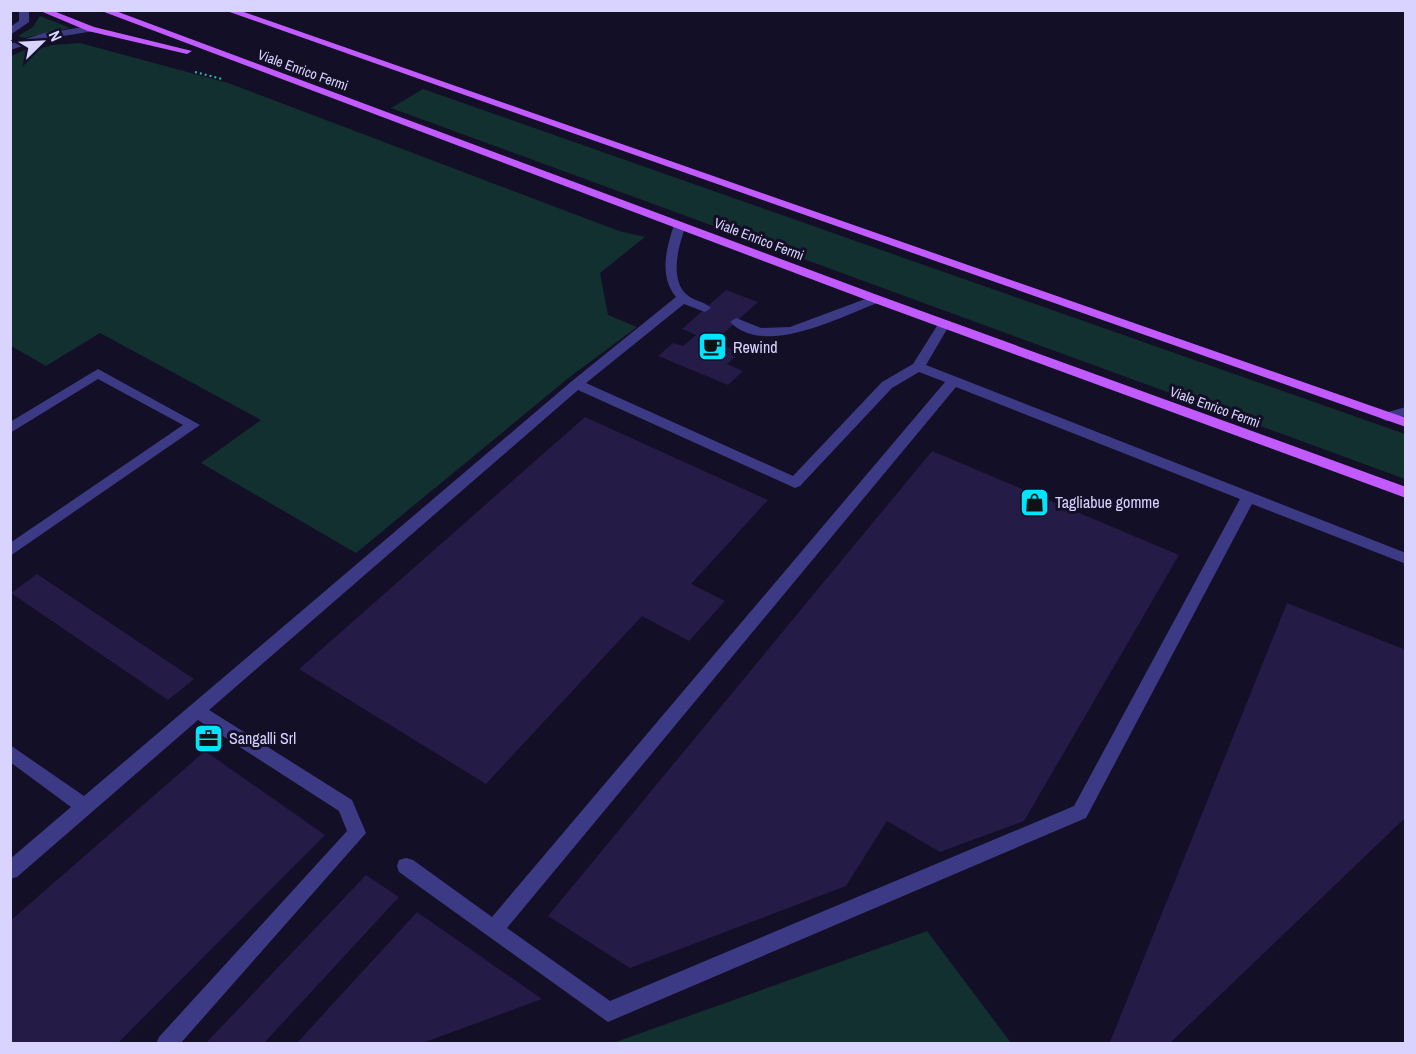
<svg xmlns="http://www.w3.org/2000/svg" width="1416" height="1054" viewBox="0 0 1416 1054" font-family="'Archivo Narrow',sans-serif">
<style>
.green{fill:#12302f}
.building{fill:#241b47}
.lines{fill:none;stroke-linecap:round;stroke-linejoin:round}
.path{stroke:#2fb8b0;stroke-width:2;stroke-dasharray:2 3;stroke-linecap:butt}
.service{fill:#3d3a85;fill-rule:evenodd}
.minor{fill:#3d3a85;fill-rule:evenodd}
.primary{fill:#c25bff;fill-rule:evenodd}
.labels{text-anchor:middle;stroke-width:6;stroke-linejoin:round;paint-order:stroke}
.far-street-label{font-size:14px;fill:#d9d4ff;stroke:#130f26}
.poi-label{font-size:16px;fill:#d9d4ff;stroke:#130f26;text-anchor:start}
</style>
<rect width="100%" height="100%" fill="#130f26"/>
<path class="green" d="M40,16L70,28L24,38L18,36L33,27Z
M80,43L228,83L619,231L645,237L600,273L608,315L637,327L571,376L356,553L201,463L261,420L100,333L46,366L11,346V56L27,49L31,51L52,45Z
M423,89L1405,434V479L391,108Z
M927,931L1011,1043H613Z"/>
<path class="building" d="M726,290L758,302L714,342L740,352L727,364L743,371L728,385L658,356L673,343L683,346L696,335L682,329Z
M585,417L768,500L691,584L725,601L689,641L642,616L486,784L299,669Z
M932,451L1179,555L1024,821L940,852L887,821L846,886L630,968L548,916Z
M37,574L194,679L168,700L11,593Z
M1287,603L1406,650V817L1169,1044H1114L1110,1042Z
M205,751L325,835L117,1044H10V921Z
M366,875L399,897L263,1044H205Z
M417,912L542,999L420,1044H296Z"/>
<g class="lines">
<path class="path" d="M195,72L222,79"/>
<path class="service" d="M680,222L686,225C679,245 669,277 686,294C693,301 704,301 711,308L705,312L684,304L586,383L793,476L882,382L913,364L940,321L944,320L950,324L926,365L1406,553V564L1252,504L1086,818L608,1022L399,872L397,866L399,860L406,858L413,860L492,917L945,382L919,372L892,388L800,486L795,488L578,390L209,710L352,800L366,833L180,1044H156L159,1037L347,831L339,811L198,720L17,877L10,879V859L71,807L10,762V745L84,796L572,381L676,297C659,276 666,249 674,225ZM956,387L1240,499L1074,806L610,1001L507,928Z
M876,295L880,296V302C842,316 765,358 730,322L736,318L761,328L790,327Z
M98,369L200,425L10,556V543L183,425L98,379L10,433V422Z
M1406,407V416L1386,421L1379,417L1381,414Z"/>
<path class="minor" d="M19,10H29V22L10,35V27L19,21Z
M91,26L94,27V31L45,39L10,50V44L44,33Z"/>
<path class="primary" d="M38,10H51L94,27L192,51L187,54L88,31Z
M99,10H113L880,296L1406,487V498L872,302Z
M224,10H238L1406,418V427Z"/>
</g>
<defs>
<symbol id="cafe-square" viewBox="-11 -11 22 22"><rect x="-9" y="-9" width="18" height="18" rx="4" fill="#00e5ff" stroke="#130f26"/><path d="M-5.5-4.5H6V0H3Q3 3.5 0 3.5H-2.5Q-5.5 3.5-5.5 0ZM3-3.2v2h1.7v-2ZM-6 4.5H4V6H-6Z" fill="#111"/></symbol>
<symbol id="shop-square" viewBox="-11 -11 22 22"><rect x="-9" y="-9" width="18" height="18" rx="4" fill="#00e5ff" stroke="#130f26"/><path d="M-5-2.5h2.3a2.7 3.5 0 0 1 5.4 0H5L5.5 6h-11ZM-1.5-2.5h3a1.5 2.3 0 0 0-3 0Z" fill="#111"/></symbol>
<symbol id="office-square" viewBox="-11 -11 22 22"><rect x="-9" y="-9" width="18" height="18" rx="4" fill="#00e5ff" stroke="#130f26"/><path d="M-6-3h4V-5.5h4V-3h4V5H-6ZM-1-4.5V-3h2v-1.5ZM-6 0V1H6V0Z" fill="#111"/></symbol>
</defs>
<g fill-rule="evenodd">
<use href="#cafe-square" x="696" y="330" width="33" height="33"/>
<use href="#shop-square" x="1018" y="486" width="33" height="33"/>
<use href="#office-square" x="192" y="722" width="33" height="33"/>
</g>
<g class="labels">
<g class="far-street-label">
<text transform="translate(303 70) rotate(20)" y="5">Viale Enrico Fermi</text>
<text transform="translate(759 239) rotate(21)" y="5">Viale Enrico Fermi</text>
<text transform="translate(1215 407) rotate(20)" y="5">Viale Enrico Fermi</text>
</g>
<g class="poi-label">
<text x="733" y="353">Rewind</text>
<text x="1055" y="508">Tagliabue gomme</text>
<text x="229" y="744">Sangalli Srl</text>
</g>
</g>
<rect width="1416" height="1054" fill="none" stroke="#d9d4ff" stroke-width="24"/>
<g transform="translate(42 42) rotate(66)" stroke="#130f26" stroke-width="4.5" paint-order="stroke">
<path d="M0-4.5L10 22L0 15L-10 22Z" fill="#d9d4ff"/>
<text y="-9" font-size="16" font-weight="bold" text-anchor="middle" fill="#d9d4ff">N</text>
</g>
</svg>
